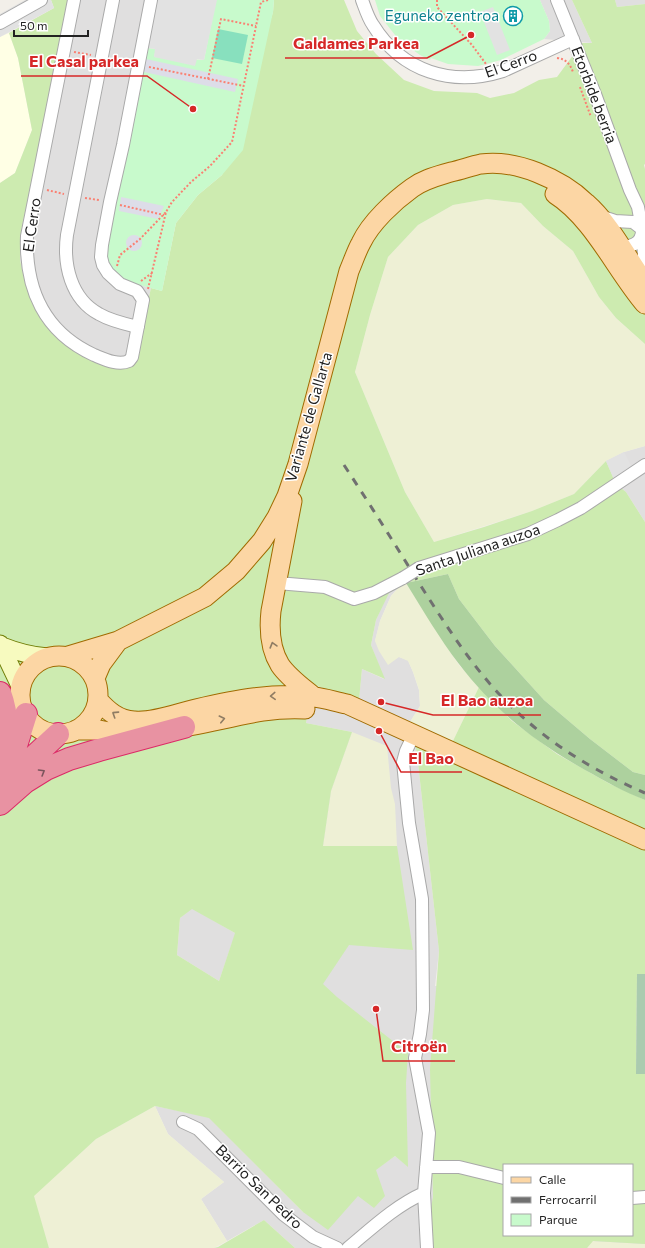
<svg xmlns="http://www.w3.org/2000/svg" width="645" height="1248" viewBox="0 0 645 1248" font-family="Commissioner,sans-serif">
<style>
.residential{fill:#e0dfdf;fill-rule:evenodd}
.education{fill:#ffffe5}
.farmland{fill:#eef0d5}
.grass{fill:#cdebb0;fill-rule:evenodd}
.forest{fill:#add19e}
.cemetery{fill:#aacbaf}
.park{fill:#c8facc}
.pitch{fill:#88e0be}
.parking{fill:#e2e2e2}
.plaza{fill:#dddde8}
.lines{fill:none;stroke-linecap:round;stroke-linejoin:round}
.street-casing{stroke:#a9a9a9;stroke-width:14}
.secondary-casing{stroke:#707d05;stroke-width:19}
.primary-casing{stroke:#a06b00;stroke-width:21}
.highway-casing{stroke:#dc2a67;stroke-width:24}
.path{stroke:#fa8072;stroke-width:2;stroke-dasharray:2 2;stroke-linecap:butt}
.street{stroke:#fff;stroke-width:12}
.secondary{stroke:#f7fabf;stroke-width:17}
.primary{stroke:#fcd6a4;stroke-width:19}
.highway{stroke:#e892a2;stroke-width:22}
.rail{stroke:#707070;stroke-width:3;stroke-dasharray:8 8;stroke-linecap:butt}
.street-bridge-casing{stroke:#a9a9a9;stroke-width:14;stroke-linecap:butt}
.street-bridge{stroke:#fff;stroke-width:12}
.oneway{stroke:#8f7c63}
.oneway2{stroke:#7b545c}
.labels{text-anchor:middle;stroke-width:3;stroke-linejoin:round;paint-order:stroke}
.culture-label{font-size:15px;fill:#0d838f;stroke:#fff;text-anchor:end}
.street-label{font-size:15px;fill:#222;stroke:#fff}
.leader{fill:none;stroke:#d62828;stroke-width:1.5}
.callout-dot{fill:#d62828;stroke:#fff;stroke-width:1.5}
.callout-label{font-size:16px;text-anchor:middle;font-weight:bold;fill:#d62828;stroke:#fff;stroke-width:3;stroke-linejoin:round;paint-order:stroke}
</style>
<rect width="100%" height="100%" fill="#f2efe9"/>
<path class="residential" d="M70,0H158L149,48L143,68L132,283L151,288L135,360L124,369L93,359L36,309L23,278L20,260L21,231L29,190Z
M540,0H572L592,43L544,39L550,31L549,21Z
M615,0H645V4L617,7Z
M645,446V522L626,492L616,484L606,461L624,452Z
M399,587L391,596L380,621L375,641L399,657L408,660L413,672L419,690L420,706L410,722L417,754L439,951L435,986L645,970V1248H295L264,1220L227,1241L201,1199L224,1182L168,1134L155,1106L209,1117L303,1212L375,1170L395,1156L408,1166L232,943L219,981L177,955L180,918L192,908L323,984V846L331,791L352,732L306,723L314,685L359,699L362,669L384,679L371,645L376,620L388,593ZM504,1165H632V1235H504Z"/>
<path class="education" d="M9,33L18,58L32,130L15,173L0,183V37Z"/>
<path class="farmland" d="M487,199L521,203L543,226L573,251L599,297L616,318L645,344V446L624,452L606,461L574,494L532,511L434,542L405,492L355,372L370,315L388,257L418,225L453,205Z
M406,583L443,641L459,665L479,687L452,743L410,722L420,706L419,690L413,672L408,661L399,657L388,665L379,651L375,641L380,621L391,596L399,587Z
M352,732L387,746L391,788L395,804L397,846H323L331,791Z
M155,1106L168,1134L224,1182L201,1199L227,1241L214,1248H49L33,1196L96,1139Z
M592,1241L645,1244V1248H587Z"/>
<path class="grass" d="M51,0H70L21,231L20,260L24,278L36,309L93,359L124,369L135,360L151,288L162,291L176,223L198,195L222,175L273,12L274,0H344L357,31L376,54L404,80L434,91L477,93L490,98L514,93L539,80L557,77L582,43H592L572,0H615L617,7L645,4V164L644,165L645,169V344L616,318L599,297L573,251L543,226L521,203L487,199L453,205L418,225L388,257L370,315L355,372L405,492L434,542L484,527L532,511L574,494L606,461L616,484L626,492L645,522V775L633,772L590,739L544,700L495,646L459,599L448,574L406,583L389,593L376,620L371,645L385,679L362,669L359,700L314,685L306,723L352,732L331,791L323,846H397L413,950L349,945L323,984L337,997L408,1053L406,1083L408,1167L395,1156L376,1170L385,1196L374,1208L358,1196L328,1230L303,1212L209,1118L155,1106L96,1139L34,1196L49,1248H0V183L15,173L32,130L18,58L9,33L54,8ZM192,909L235,933L219,981L177,955L180,918Z
M479,687L512,721L557,754L610,784L645,800V974H637L636,1074H645V1244L593,1241L587,1248H429L426,1234L433,1197L430,1069L439,951L417,754L410,722L452,743ZM504,1165H632V1235H504Z
M264,1220L295,1248H214L218,1247Z"/>
<path class="forest" d="M448,574L459,599L495,646L544,700L590,739L633,772L645,775V800C624,792 605,781 585,770C534,741 495,711 459,664C439,638 423,610 406,583Z"/>
<path class="cemetery" d="M637,974H645V1074H636Z"/>
<path class="park" d="M216,0H274L273,12L243,150L222,175L198,195L176,223L162,291L132,283L117,277L107,260L106,242L143,68L148,48L156,49L154,57L204,60Z
M375,0H540L549,21L550,31L544,39L501,60L478,66L448,64L431,58L430,60L420,55L399,40L380,16Z"/>
<path class="pitch" d="M218,29L248,35L242,64L212,58Z"/>
<path class="parking" d="M25,0H51L54,8L0,37V14Z
M158,0H217L204,60L197,59L195,66L154,57L155,49L148,48Z
M493,7L510,50L497,55L480,12Z
M624,452L634,472L616,484L606,461Z"/>
<path class="plaza" d="M146,59L238,79L235,92L144,72Z
M121,197L131,199L164,206L158,219L119,211Z
M126 243a8 8 0 1 1 16 0a8 8 0 1 1-16 0Z"/>
<g class="lines">
<defs>
<path id="street" d="M74,0L27,236C25,289 44,332 94,355C104,359 118,366 129,361L132,357L143,300L137,291L120,284L108,273L103,265L101,257L102,245L110,202L123,145L151,0
M113,0L67,235C63,265 71,299 99,314C111,321 125,324 138,327
M362,0C365,8 368,18 373,25C402,72 452,87 503,71L573,39
M557,0L595,94L630,190L638,207L642,229
M0,23L41,0
M600,216L615,221L633,222L642,229C643,244 629,249 616,245
M643,236L645,278
M419,568L528,534L558,520L581,508L645,465
M277,583L325,587L354,599L374,593L403,578
M183,1122L198,1129L284,1215L313,1237L337,1248
M426,1167H459L504,1178
M424,1193L427,1248
M632,1198L645,1197
M348,1248C372,1228 395,1206 424,1193L429,1133L415,1058L420,1034L423,1010L422,899L409,823L403,762L406,751L414,734"/>
<path id="secondary" d="M0,644L21,688
M2,646C17,652 31,656 48,657"/>
<path id="primary" d="M555,194C593,218 616,270 645,304
M292,501L271,611C269,629 270,649 280,665C288,677 302,687 314,697
M68,656L118,641L205,597L236,571L262,541L277,517L287,496L298,464L349,271C353,262 356,252 361,243C371,222 394,201 412,188C424,179 438,176 451,172C461,170 471,166 481,164C516,159 561,179 586,203C611,225 626,257 645,283
M20 695a39 39 0 1 1 78 0a39 39 0 1 1-78 0Z
M95,678L101,664L118,641
M98,700C108,711 118,720 134,721C153,723 178,713 196,709C235,700 275,692 314,697C325,698 336,702 347,704L645,840
M169,729C215,724 258,706 305,709
M76,730H99L119,734L143,733"/>
<path id="highway" d="M0,693C8,714 9,741 0,762
M11,759L14,752L26,714
M2,786L58,734
M0,804L25,782L46,769L69,759L99,750L184,727"/>
</defs>
<use href="#street" class="street-casing"/>
<use href="#secondary" class="secondary-casing"/>
<use href="#primary" class="primary-casing"/>
<use href="#highway" class="highway-casing"/>
<path class="path" d="M437,0V7L472,45L486,64
M74,52L91,55
M557,58C566,59 570,64 573,72
M113,59L127,62
M149,67L244,86
M208,79L221,19L256,26
M580,87L591,117
M47,190L64,194
M85,198L99,200
M120,205L164,215
M117,266L120,255L140,239L166,212
M141,281L152,273
M148,289L166,212L172,202L191,182L210,166L232,142L261,2L268,0"/>
<use href="#street" class="street"/>
<use href="#secondary" class="secondary"/>
<use href="#primary" class="primary"/>
<use href="#highway" class="highway"/>
<path class="rail" d="M344,465C369,503 393,541 417,580C446,625 474,671 513,708C551,745 596,772 645,793"/>
<defs>
<path id="street-bridge" d="M403,578L419,568"/>
</defs>
<use href="#street-bridge" class="street-bridge-casing"/>
<use href="#street-bridge" class="street-bridge"/>
</g>
<defs><path id="oneway-chevron" d="M-2-3.5L2.5 0L-2 3.5" fill="none" stroke-width="1.6" stroke-linecap="round" stroke-linejoin="round"/></defs>
<g class="oneway">
<use href="#oneway-chevron" transform="translate(273 645) rotate(-106)"/>
<use href="#oneway-chevron" transform="translate(273 696) rotate(177)"/>
<use href="#oneway-chevron" transform="translate(115 714) rotate(-147)"/>
<use href="#oneway-chevron" transform="translate(222 719) rotate(-13)"/>
</g>
<use class="oneway2" href="#oneway-chevron" transform="translate(42 772) rotate(-31)"/>
<defs>
<symbol id="building-ring" viewBox="-11 -11 22 22"><circle r="9.5" fill="#fff" stroke="#0f9aa8" stroke-width="1.5"/><path d="M-4-6H4V6H1V3H-1V6H-4ZM-2.5-4.3h1.7v1.8h-1.7ZM.8-4.3h1.7v1.8H.8ZM-2.5-1h1.7V.8h-1.7ZM.8-1h1.7V.8H.8Z" fill="#0f9aa8"/></symbol>
</defs>
<g fill-rule="evenodd">
<use href="#building-ring" x="502" y="5" width="22" height="22"/>
</g>
<g class="labels">
<g class="culture-label">
<text x="499" y="21">Eguneko zentroa</text>
</g>
<g class="street-label">
<text transform="translate(511 64) rotate(-20)" y="5">El Cerro</text>
<text transform="translate(594 95) rotate(69)" y="5">Etorbide berria</text>
<text transform="translate(32 225) rotate(-82)" y="5">El Cerro</text>
<text transform="translate(309 417) rotate(-74)" y="5">Variante de Gallarta</text>
<text transform="translate(478 550) rotate(-19)" y="5">Santa Juliana auzoa</text>
<text transform="translate(259 1187) rotate(44)" y="5">Barrio San Pedro</text>
</g>
</g>
<path class="leader" d="M471 35L427 58H285M193 109L147 76H21M381 702L433 715H541M379 731L401 772H462M376 1009L383 1061H455"/>
<g class="callout-dot">
<circle cx="471" cy="35" r="4"/>
<circle cx="193" cy="109" r="4"/>
<circle cx="381" cy="702" r="4"/>
<circle cx="379" cy="731" r="4"/>
<circle cx="376" cy="1009" r="4"/>
</g>
<g class="callout-label">
<text x="356" y="49">Galdames Parkea</text>
<text x="84" y="67">El Casal parkea</text>
<text x="487" y="706">El Bao auzoa</text>
<text x="431" y="764">El Bao</text>
<text x="419" y="1052">Citroën</text>
</g>
<rect x="503" y="1164" width="130" height="72" fill="#ffffff" stroke="#a7a7a7"/>
<rect x="511" y="1177" width="20" height="6" fill="#fcd6a4" stroke="#a7a7a7"/>
<text x="539" y="1184" font-size="12" fill="#222222">Calle</text>
<rect x="511" y="1197" width="20" height="6" fill="#707070" stroke="#a7a7a7"/>
<text x="539" y="1204" font-size="12" fill="#222222">Ferrocarril</text>
<rect x="511" y="1214" width="20" height="12" fill="#c8facc" stroke="#a7a7a7"/>
<text x="539" y="1224" font-size="12" fill="#222222">Parque</text>
<path d="M14 30v6h74v-6" fill="none" stroke="#222222" stroke-width="2"/>
<text x="20" y="30" font-size="12" fill="#222222" stroke="#ffffff" stroke-width="3" paint-order="stroke">50 m</text>
</svg>
